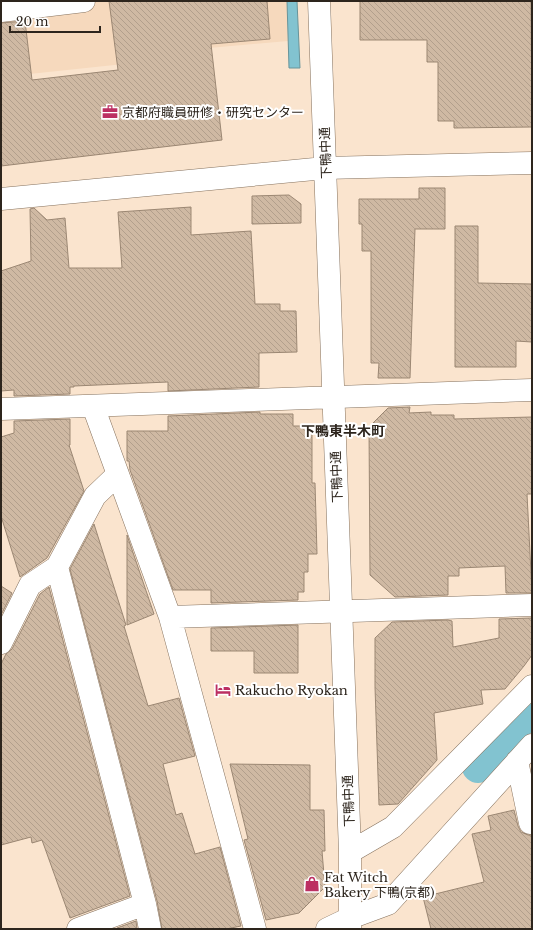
<svg xmlns="http://www.w3.org/2000/svg" width="533" height="930" viewBox="0 0 533 930" font-family="'Libre Baskerville','Noto Sans JP',serif">
<style>
.built{fill:#f6d9bd}
.water{fill:#82c3d0;stroke:#68949a}
.lines{fill:none;stroke-linecap:round;stroke-linejoin:round}
.canal{stroke:#82c3d0;stroke-width:32}
.building{fill:url(#building-back-hatch);stroke:#9b8773}
.minor-casing{stroke:#86725e;stroke-width:23}
.minor{stroke:#fff;stroke-width:22}
.labels{text-anchor:middle;stroke-width:4;stroke-linejoin:round;paint-order:stroke}
.poi-label{font-size:13px;fill:#2d251d;stroke:#fff;text-anchor:start}
.street-label{font-size:13px;fill:#2d251d;stroke:#fff}
.neighbourhood-label{font-size:14px;font-weight:bold;fill:#2d251d;stroke:#fff}
</style>
<defs>
<pattern id="building-back-hatch" width="6" height="6" patternUnits="userSpaceOnUse"><rect width="6" height="6" fill="#cfb9a3"/><path d="M-1 5l2 2M0 0l6 6M5-1l2 2" fill="none" stroke="#b29f8c"/></pattern>
</defs>
<rect width="100%" height="100%" fill="#fae4ce"/>
<path class="built" d="M1,1H287L288,41L209,48V55L1,77Z"/>
<path class="water" d="M287,1H297L300,68H289Z"/>
<g class="lines">
<path class="canal" d="M478,767L532,708"/>
</g>
<path class="building" d="M109,1H267L270,39L211,44L222,140L1,166V23L25,21L32,80L118,70Z
M360,1H531L532,127L454,128V121H438V62H427V40H360Z
M419,188H445V229H415L410,378H378L379,363H371V251H362V224H359V199H419Z
M289,195L301,204V223L252,224V196Z
M191,207V235L251,231L255,304H280V311H296L297,352L259,353V387L168,391V382L74,386V387H70V394L14,396V390L1,391V271L31,261L30,209L34,208L47,220L65,218L69,268H122L118,212Z
M455,226H478V283L532,284V342L516,341V367H455Z
M410,407L409,413L431,412V415H454V419L532,417V494H527L532,593H506L505,566L459,568V576H448V595L395,597L370,575L369,427L388,408Z
M260,412V414H293V426H312V483H315L317,554H308V572H304V592H298V600L211,603V590H173L130,470L129,461H127V431H168V416Z
M70,419V445H69L84,491L47,558L20,577L1,516V437L14,433V421Z
M94,524L126,625L124,626L148,706L179,698L195,756L163,764L176,815L182,813L195,854L220,847L241,926L226,929H162L157,901L70,569Z
M127,535L154,614L127,625Z
M1,586L12,593L1,615Z
M49,587L130,896L70,918L42,840L32,843L31,837L1,845V664L6,654L12,649L40,594Z
M532,618V655L524,666L505,689L481,690L483,704L434,713L437,760L398,804L379,805L375,687V638L392,622L448,620L452,621L453,647L499,638V619Z
M298,625V673H254V651H211V628Z
M230,764L310,765V810H324L325,851H322L325,887L299,913L266,920L244,840L248,839Z
M514,810L518,826L521,832L528,835H532V929H431L423,897L484,882L472,834L491,830L488,816Z
M136,921L137,929H118L117,928Z"/>
<g class="lines">
<defs>
<path id="minor" d="M319,1L350,852V929
M1,11L84,1
M1,199L325,168L532,163
M93,406L170,617L255,929
M1,409L532,390
M57,567L145,904L150,929
M170,617L532,605
M1,643L30,585L57,567L95,496L118,474
M517,761L530,823L532,822
M350,852L393,827L532,686
M78,929L145,904
M327,929L350,918L388,904L532,745"/>
</defs>
<use href="#minor" class="minor-casing"/>
<use href="#minor" class="minor"/>
</g>
<defs>
<symbol id="office-bare" viewBox="-9 -9 18 18"><path d="M-6-3h4V-5.5h4V-3h4V5H-6ZM-1-4.5V-3h2v-1.5ZM-6 0V1H6V0Z" fill="#bc2f62" stroke="#fff" stroke-width="2.5" paint-order="stroke"/></symbol>
<symbol id="hotel-bare" viewBox="-9 -9 18 18"><path d="M-6-4.5h1.5V1H6V5H4.5V3h-9V5H-6ZM-4 0a1.8 1.8 0 1 1 3.6 0ZM.5 0V-2.5h3Q6-2.5 6 0Z" fill="#bc2f62" stroke="#fff" stroke-width="2.5" paint-order="stroke"/></symbol>
<symbol id="shop-bare" viewBox="-9 -9 18 18"><path d="M-5-2.5h2.3a2.7 3.5 0 0 1 5.4 0H5L5.5 6h-11ZM-1.5-2.5h3a1.5 2.3 0 0 0-3 0Z" fill="#bc2f62" stroke="#fff" stroke-width="2.5" paint-order="stroke"/></symbol>
</defs>
<g fill-rule="evenodd">
<use href="#office-bare" x="99" y="101" width="22" height="22"/>
<use href="#hotel-bare" x="212" y="679" width="22" height="22"/>
<use href="#shop-bare" x="301" y="873" width="22" height="22"/>
</g>
<g class="labels">
<g class="poi-label">
<text x="122" y="117">京都府職員研修・研究センター</text>
<text x="235" y="695">Rakucho Ryokan</text>
<text x="324" y="882">Fat Witch<tspan x="324" dy="15">Bakery 下鴨(京都)</tspan></text>
</g>
<g class="street-label">
<text transform="translate(325 153) rotate(-92)" y="5">下鴨中通</text>
<text transform="translate(336 477) rotate(-92)" y="5">下鴨中通</text>
<text transform="translate(348 801) rotate(-92)" y="5">下鴨中通</text>
</g>
<g class="neighbourhood-label">
<text x="343" y="436">下鴨東半木町</text>
</g>
</g>
<rect width="533" height="930" fill="none" stroke="#2d251d" stroke-width="4"/>
<path d="M10 26v6h90v-6" fill="none" stroke="#2d251d" stroke-width="2"/>
<text x="16" y="26" font-size="12" fill="#2d251d" stroke="#ffffff" stroke-width="3" paint-order="stroke">20 m</text>
</svg>
